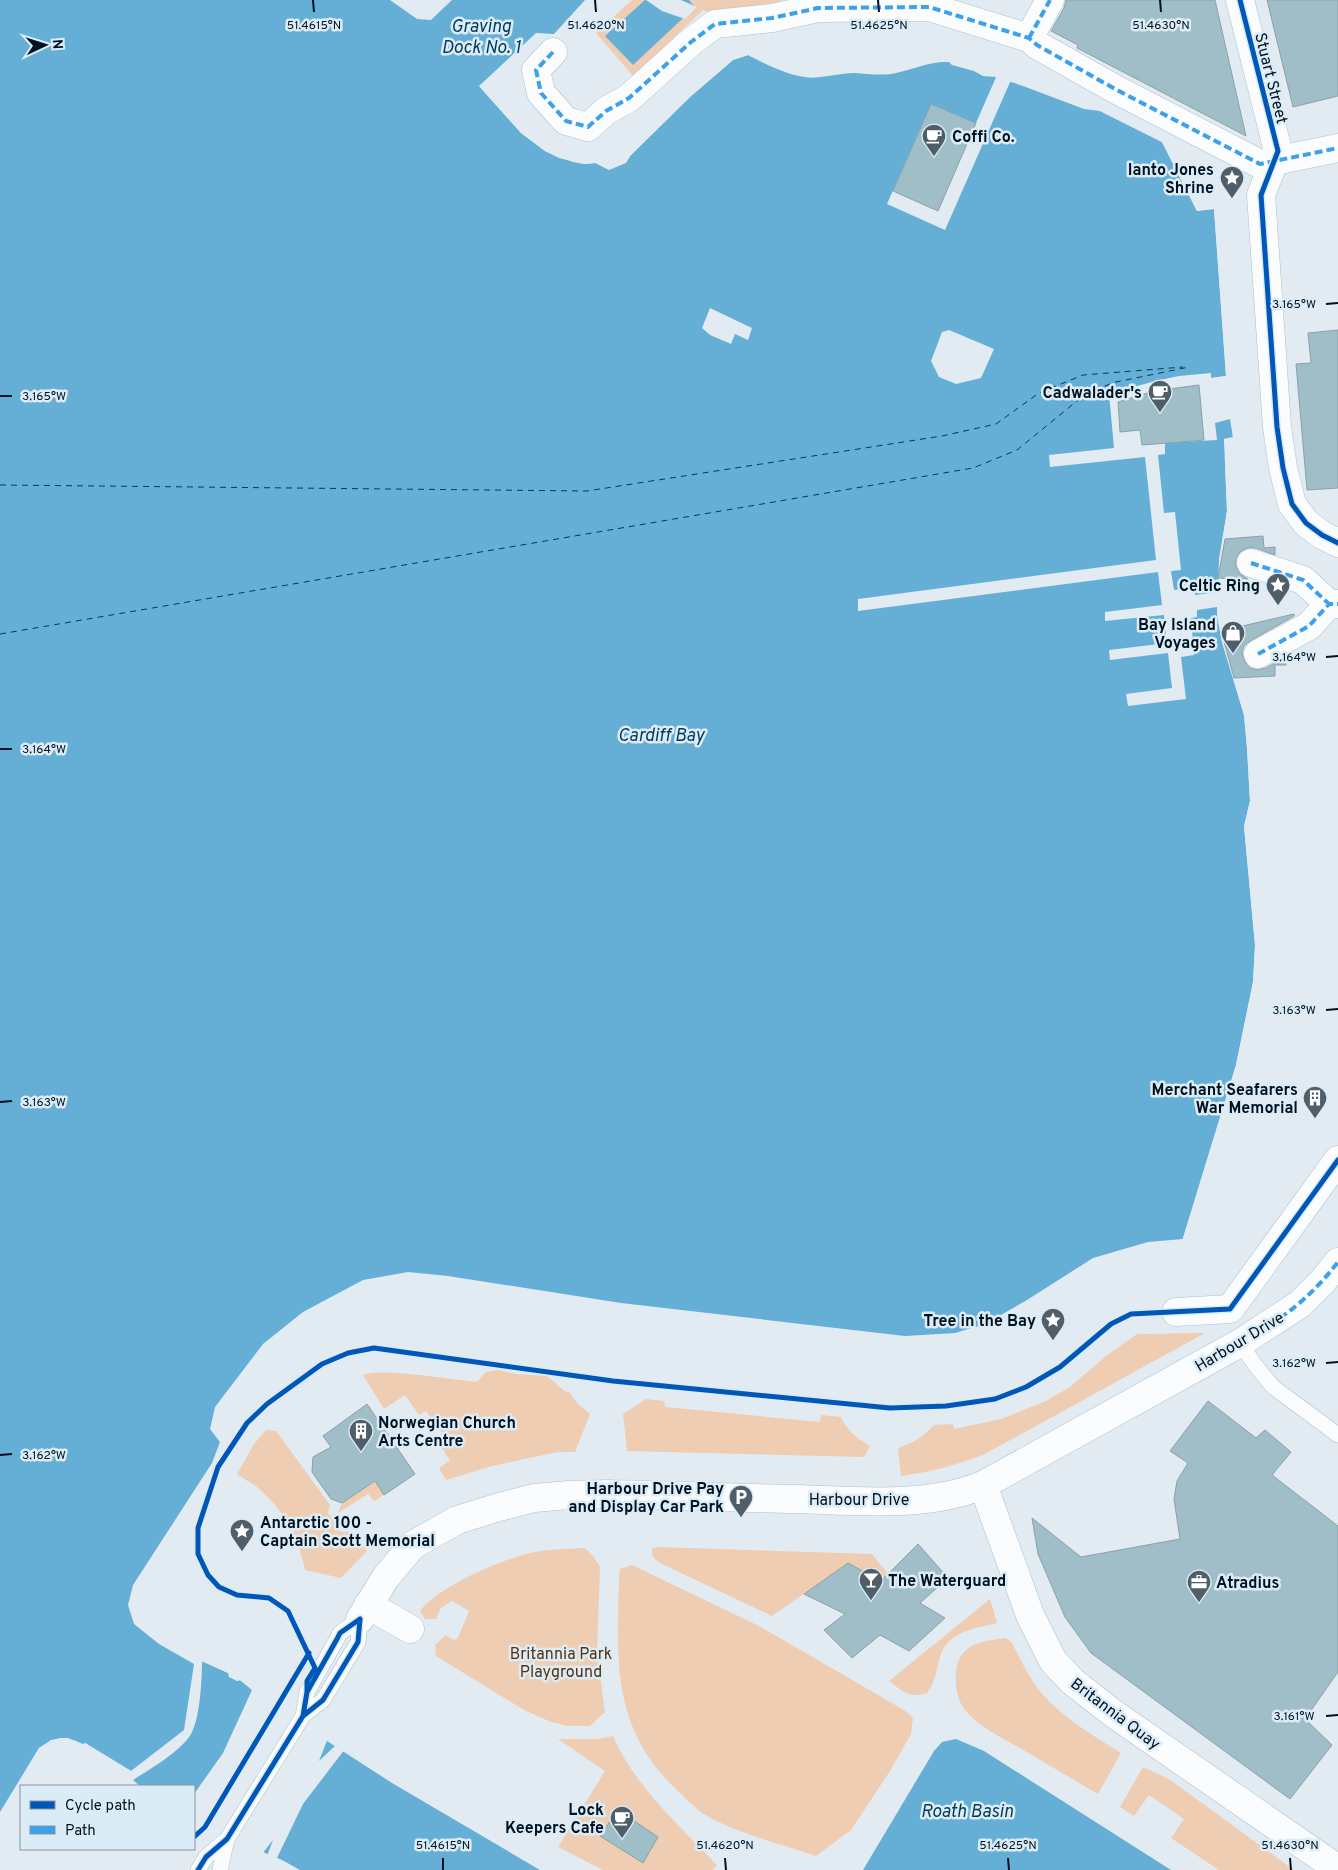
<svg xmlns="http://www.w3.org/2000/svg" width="1338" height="1870" viewBox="0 0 1338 1870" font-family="Overpass,sans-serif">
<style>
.green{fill:#efcdb3}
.water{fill:#65aed6}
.pier{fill:#e2ebf1;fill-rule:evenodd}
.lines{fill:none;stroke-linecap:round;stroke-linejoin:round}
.ferry{stroke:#013b57;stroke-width:1;stroke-dasharray:6 5;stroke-linecap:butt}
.building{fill:#9fbec7;stroke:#8ba1a8}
.lane-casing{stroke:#adc1cd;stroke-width:16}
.street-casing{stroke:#adc1cd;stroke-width:29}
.lane{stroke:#fbfcfd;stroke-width:15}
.street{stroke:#fbfcfd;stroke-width:28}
.quiet{stroke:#3ca1ea;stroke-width:4;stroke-dasharray:8 4;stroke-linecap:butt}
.cycleway-casing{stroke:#dcecf7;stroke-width:8}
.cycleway{stroke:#0057b8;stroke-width:5}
.ticks{fill:none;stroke:#001220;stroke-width:2}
.labels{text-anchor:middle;stroke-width:5;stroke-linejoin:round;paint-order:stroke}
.street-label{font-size:16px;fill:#001220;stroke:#dcecf7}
.poi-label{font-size:16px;font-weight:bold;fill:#001220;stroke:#dcecf7;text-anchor:end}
.park-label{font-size:16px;fill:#57300e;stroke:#dcecf7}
.water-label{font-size:18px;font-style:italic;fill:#013b57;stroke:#dcecf7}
.ticks-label{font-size:12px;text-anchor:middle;fill:#001220;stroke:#dcecf7;stroke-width:5;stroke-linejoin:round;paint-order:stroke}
</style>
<rect width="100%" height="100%" fill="#e2ebf1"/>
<path class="green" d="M632,0H782L771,6L711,13L703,10L633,76L596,33Z
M1205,1333L985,1454C957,1465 930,1472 901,1476L898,1448C913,1443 923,1437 934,1425L953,1424L954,1429L1001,1419L1046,1401L1070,1387L1106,1356L1137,1334Z
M498,1370L516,1374L547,1376L566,1392H569L578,1404L590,1414L575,1452H558L492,1466L446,1480L439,1468L450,1460L435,1438L442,1433L426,1411L419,1415L405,1395L384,1409L363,1375C379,1367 455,1380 477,1382L486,1372Z
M646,1399L664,1401L665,1407L820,1422L821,1415L841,1417C847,1431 857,1438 870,1446L864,1457L627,1451L623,1414Z
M266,1430L276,1431L330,1505L328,1513L341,1532H351L367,1551L341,1578L305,1570C298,1536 284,1510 257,1487C251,1482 243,1479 237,1474L254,1444Z
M375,1481L384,1495L374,1501L368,1494L338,1513L342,1503Z
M657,1547L872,1554L888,1574L881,1581L848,1563L772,1616L662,1564C655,1560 651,1557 652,1549Z
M585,1548L594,1557L600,1567L597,1651L605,1712L590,1726H568L551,1722L524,1710L436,1656L435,1645L446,1635L454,1640L458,1638L469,1611L452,1601L441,1608L436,1619H425L420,1611C439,1586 504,1558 535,1552C551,1549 568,1549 585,1548Z
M632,1565L759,1626L904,1710L913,1718L911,1734L890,1771L851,1830L816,1856C782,1844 739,1834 709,1817C697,1811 686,1798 677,1790C611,1728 617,1660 619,1578L620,1569Z
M990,1599L997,1623C974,1629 948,1631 940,1657C936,1670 936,1681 927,1693C910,1699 902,1691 889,1681Z
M1006,1638L1012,1643C1020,1658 1028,1676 1039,1690C1061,1717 1092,1735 1121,1753L1098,1794C1071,1778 1045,1763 1018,1747C1000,1737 978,1726 965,1710C956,1699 954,1679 957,1666C963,1642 985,1641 1006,1638Z
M613,1736C635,1787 680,1826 717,1865L712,1870H603L558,1847L605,1771L558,1739H597Z
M1143,1767L1169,1779L1294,1870H1219L1171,1838L1184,1819L1149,1795L1134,1816L1120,1807Z"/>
<path class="water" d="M0,0H390L417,19L431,20L452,0H585L554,34L536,33L479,86L521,133L545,151L573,162L584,164L595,163L609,170L626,163L631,155L690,97L733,60L748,55C768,65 797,81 820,77C832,76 843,73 855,73C867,74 885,76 896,73C914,69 930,61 949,62L952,65L974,71L983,76L996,77L1023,86L1084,109L1100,111L1162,142L1197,211L1214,209L1226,376L1211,378L1212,385L1227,383L1233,438L1224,439L1227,511L1219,560L1217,616L1222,642L1244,715L1247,748L1250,801L1244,826L1255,945L1253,982L1236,1065L1183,1239L1148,1242L1093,1258L1027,1300L985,1324L955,1333L905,1336L621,1303L448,1276L408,1272L363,1280L303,1312L263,1344L215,1407L210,1429L220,1442L212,1463L133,1585L128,1605L134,1624L159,1644L194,1664L184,1730L131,1771L85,1743L83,1745L76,1741L61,1738L39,1748L0,1812Z
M645,0H689L695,7L633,65L605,36Z
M202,1661L228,1673L237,1681L240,1680L257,1693L259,1702L265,1706L327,1741L392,1783L540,1870H300L282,1860L263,1852L196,1809L194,1810V1786H140L133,1780C149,1770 181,1751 191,1734C200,1719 202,1679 202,1661Z
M956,1739L984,1751L1171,1870H863L934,1751L942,1742Z"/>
<path class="pier" d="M646,0H681L697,7L685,19L662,11Z
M748,53L774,65L775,68L748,55L733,60L690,97L631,155L629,153L688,95L731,58Z
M997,75L1011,80L945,230L887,204L931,104L976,123Z
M479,86L483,87L523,131L546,149L573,159L584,162H597L595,163L584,164L559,158L545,151L521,133Z
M1101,108L1163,139L1199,208L1214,207L1216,209L1229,376L1227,378L1214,380V382L1227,380L1229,382L1235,438L1234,440L1227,441L1226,445L1224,446L1229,511L1223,552L1220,615L1226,651L1233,678L1246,715L1250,748L1253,801L1247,826L1257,946L1256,982L1238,1065L1185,1240L1182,1241L1236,1065L1253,982L1255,945L1244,826L1250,801L1247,748L1244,715L1222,642L1217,607L1197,610V617L1191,618L1194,655L1181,657L1186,699L1128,706L1126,694L1172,688L1168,653L1110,660L1109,650L1167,643L1164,615L1105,621V612L1162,605L1158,572L858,611V599L1156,560L1145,457L1050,467L1049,455L1114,448L1109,394L1155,381L1179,376L1211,373V378L1226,376L1214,209L1197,211L1162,142L1096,109ZM1230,419L1233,437L1224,439L1227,511L1219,560V592L1195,595V588L1174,590L1171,571L1181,570L1175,512L1164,513L1158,455L1165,454V443L1217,440L1215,423Z
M710,308L752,328L748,340L735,334L731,344L710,335L702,328Z
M949,330L994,349L981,378L956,384L939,377L931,361L942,332Z
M201,1658L229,1671L231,1675L237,1679L242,1678L259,1691L261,1701L266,1704L328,1738L319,1761L337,1744L345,1749L303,1804L276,1860L267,1856L273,1840L262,1854L201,1815L194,1812V1794L223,1753L252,1690L240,1680L237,1681L229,1677L228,1673L199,1660Z
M61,1738H68L83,1744L85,1743L131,1771L127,1772L85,1746L82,1747L68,1740L52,1742L45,1746L36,1756L0,1815L39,1748L51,1740Z"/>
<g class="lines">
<path class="ferry" d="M0,485L587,491L942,436L996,424L1039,393L1083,375L1183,367
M0,634L973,468L1017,450L1088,392L1116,382L1189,367"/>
</g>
<path class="building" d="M1066,0H1215L1246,136L1077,48L1078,45L1051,31L1064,8Z
M1267,0H1338V96L1293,107Z
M931,104L976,123L938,211L893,191Z
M1338,330V488L1307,490L1296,364L1311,363L1308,333Z
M1199,385L1204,440L1142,445L1140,430L1120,432L1118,402L1154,391Z
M1263,536L1264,548L1275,547V555L1256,548H1247L1240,552L1236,558V566L1240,574L1248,579L1218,578L1225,539Z
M1294,614V616L1250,641L1244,646L1242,653L1245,662L1250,668L1257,670L1266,668L1285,657L1286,665H1275V676L1234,678L1221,631Z
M1208,1401L1256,1438L1265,1430L1291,1452L1272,1475L1338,1526V1672L1305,1719L1332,1745L1290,1799L1091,1653L1065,1617L1038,1554L1032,1518L1081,1557L1180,1539L1174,1499L1177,1481L1188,1463L1170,1451Z
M367,1404L415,1474L384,1495L375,1481L342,1503L331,1499L312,1472L313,1457L331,1447L323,1436Z
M918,1544L948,1578L920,1603L945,1618L909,1651L880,1635L852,1658L824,1630L845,1614L804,1594L848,1563L881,1581Z
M618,1810L658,1837L643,1863L600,1836Z"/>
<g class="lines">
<defs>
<path id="lane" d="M1240,1343L1255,1365L1273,1387L1338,1435
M303,1716L307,1692L337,1639L340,1633L360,1619
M198,1870L206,1857L227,1839L303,1716L323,1700L358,1642L360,1619
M220,1870L227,1839"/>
<path id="street" d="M1240,0L1278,151L1261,195L1277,427L1283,468L1292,504L1306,523L1322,535L1338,543
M1029,38L1050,0
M553,52L536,70L541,93L566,121L588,127L606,111L629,98L691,42L715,24L772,18L818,8L929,7L1029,38L1037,45L1115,89L1260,164L1338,148
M1251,563L1303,580L1329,604
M1258,654L1309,626L1329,604H1338
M1176,1312L1230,1309L1338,1160
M983,1485L1030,1615L1053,1661L1073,1682L1114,1714L1338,1869
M368,1605L410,1629
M360,1619L386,1577L413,1545L457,1520L499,1507L534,1498L569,1495L607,1494C671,1495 734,1498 798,1499C859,1501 926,1508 983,1485L1240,1343L1300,1304L1322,1282L1338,1262"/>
</defs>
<use href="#lane" class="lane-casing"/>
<use href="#street" class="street-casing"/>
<use href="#lane" class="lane"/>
<use href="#street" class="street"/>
<path class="quiet" d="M1029,38L1050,0
M553,52L536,70L541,93L566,121L588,127L606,111L629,98L691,42L715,24L772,18L818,8L929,7L1029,38L1037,45L1115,89L1260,164L1338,148
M1251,563L1303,580L1329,604
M1258,654L1309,626L1329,604H1338
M1280,1318C1303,1302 1321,1284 1338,1262"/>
<defs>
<path id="cycleway" d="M1240,0L1278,151L1261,195L1277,427L1283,468L1292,504L1306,523L1322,535L1338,543
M307,1692V1681L315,1668L288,1611L269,1598L237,1595L219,1587L208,1575L198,1554V1528L218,1467L247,1423L267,1404L322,1364L348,1353L374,1348L613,1381L890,1408L946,1406L995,1399L1026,1387L1060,1367L1111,1324L1131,1314L1230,1309L1338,1160
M303,1716L307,1692L337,1639L340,1633L360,1619
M194,1837L205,1827L309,1653
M198,1870L206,1857L227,1839L303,1716L323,1700L358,1642L360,1619"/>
</defs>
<use href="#cycleway" class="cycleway-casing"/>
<use href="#cycleway" class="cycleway"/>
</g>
<path class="ticks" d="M313,0L314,12M595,0L596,12M878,0L879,12M1160,0L1161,12M1326,304L1338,303M0,396H12M1326,657L1338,656M0,749H12M1326,1010L1338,1009M0,1102L12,1101M1326,1363L1338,1362M0,1455L12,1454M1326,1716L1338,1715M443,1858V1870M725,1858L726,1870M1008,1858L1009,1870M1290,1858L1291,1870"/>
<defs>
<symbol id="cafe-pin" viewBox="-11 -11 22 30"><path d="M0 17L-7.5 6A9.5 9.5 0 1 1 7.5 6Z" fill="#4f5e69" stroke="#dcecf7"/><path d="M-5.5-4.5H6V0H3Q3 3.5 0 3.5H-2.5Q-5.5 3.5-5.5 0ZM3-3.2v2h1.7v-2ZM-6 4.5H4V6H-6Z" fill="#fff"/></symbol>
<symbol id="sight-pin" viewBox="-11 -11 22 30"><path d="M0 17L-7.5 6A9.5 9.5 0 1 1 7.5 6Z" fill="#4f5e69" stroke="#dcecf7"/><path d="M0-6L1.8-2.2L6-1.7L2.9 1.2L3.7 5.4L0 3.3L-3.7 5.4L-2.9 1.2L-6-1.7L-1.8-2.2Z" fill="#fff"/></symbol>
<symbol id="shop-pin" viewBox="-11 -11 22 30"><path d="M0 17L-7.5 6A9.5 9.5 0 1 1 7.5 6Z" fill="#4f5e69" stroke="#dcecf7"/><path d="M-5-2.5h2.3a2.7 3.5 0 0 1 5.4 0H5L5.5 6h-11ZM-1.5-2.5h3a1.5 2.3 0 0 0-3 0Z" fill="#fff"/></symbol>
<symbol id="building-pin" viewBox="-11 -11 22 30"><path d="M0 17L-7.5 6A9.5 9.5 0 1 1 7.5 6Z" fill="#4f5e69" stroke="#dcecf7"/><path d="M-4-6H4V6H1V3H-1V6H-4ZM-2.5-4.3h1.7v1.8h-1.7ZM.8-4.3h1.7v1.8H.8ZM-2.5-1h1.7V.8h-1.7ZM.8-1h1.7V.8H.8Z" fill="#fff"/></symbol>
<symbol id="parking-pin" viewBox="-11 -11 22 30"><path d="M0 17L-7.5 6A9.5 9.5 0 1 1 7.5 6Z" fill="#4f5e69" stroke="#dcecf7"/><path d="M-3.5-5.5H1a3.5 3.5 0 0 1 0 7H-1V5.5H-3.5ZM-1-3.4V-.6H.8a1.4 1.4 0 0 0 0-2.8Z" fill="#fff"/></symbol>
<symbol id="bar-pin" viewBox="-11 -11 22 30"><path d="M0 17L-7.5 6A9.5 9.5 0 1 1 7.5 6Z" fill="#4f5e69" stroke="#dcecf7"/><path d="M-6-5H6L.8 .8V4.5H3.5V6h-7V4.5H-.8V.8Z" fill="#fff"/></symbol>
<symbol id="office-pin" viewBox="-11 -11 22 30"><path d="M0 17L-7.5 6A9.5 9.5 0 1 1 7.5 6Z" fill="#4f5e69" stroke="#dcecf7"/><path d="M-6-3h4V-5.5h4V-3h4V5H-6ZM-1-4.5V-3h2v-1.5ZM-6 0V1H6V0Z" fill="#fff"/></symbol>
</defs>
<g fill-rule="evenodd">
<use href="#cafe-pin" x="920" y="122" width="28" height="38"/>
<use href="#sight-pin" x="1218" y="164" width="28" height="38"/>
<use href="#cafe-pin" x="1146" y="378" width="28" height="38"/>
<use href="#sight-pin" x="1264" y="571" width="28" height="38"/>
<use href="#shop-pin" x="1219" y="619" width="28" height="38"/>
<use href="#building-pin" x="1301" y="1084" width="28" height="38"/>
<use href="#sight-pin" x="1039" y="1306" width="28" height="38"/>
<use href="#building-pin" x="347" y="1417" width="28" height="38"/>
<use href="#parking-pin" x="727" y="1483" width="28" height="38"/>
<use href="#sight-pin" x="228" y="1517" width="28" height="38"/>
<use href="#bar-pin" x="857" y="1566" width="28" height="38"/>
<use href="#office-pin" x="1185" y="1568" width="28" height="38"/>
<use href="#cafe-pin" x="608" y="1804" width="28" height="38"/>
</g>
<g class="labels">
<g class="street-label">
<text transform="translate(1272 78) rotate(76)" y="6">Stuart Street</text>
<text transform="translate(1239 1341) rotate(-31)" y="6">Harbour Drive</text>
<text x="859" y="1505">Harbour Drive</text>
<text transform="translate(1116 1713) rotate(37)" y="6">Britannia Quay</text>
</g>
<g class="poi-label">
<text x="952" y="142" text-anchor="start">Coffi Co.</text>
<text x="1214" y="175">Ianto Jones<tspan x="1214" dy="18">Shrine</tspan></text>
<text x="1142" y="398">Cadwalader's</text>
<text x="1260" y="591">Celtic Ring</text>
<text x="1216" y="630">Bay Island<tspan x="1216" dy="18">Voyages</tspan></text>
<text x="1298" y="1095">Merchant Seafarers<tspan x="1298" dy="18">War Memorial</tspan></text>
<text x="1036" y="1326">Tree in the Bay</text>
<text x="378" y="1428" text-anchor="start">Norwegian Church<tspan x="378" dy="18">Arts Centre</tspan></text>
<text x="724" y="1494">Harbour Drive Pay<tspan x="724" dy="18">and Display Car Park</tspan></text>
<text x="260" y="1528" text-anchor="start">Antarctic 100 -<tspan x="260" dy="18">Captain Scott Memorial</tspan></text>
<text x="888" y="1586" text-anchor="start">The Waterguard</text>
<text x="1216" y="1588" text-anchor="start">Atradius</text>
<text x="604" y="1815">Lock<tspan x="604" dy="18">Keepers Cafe</tspan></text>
</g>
<g class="park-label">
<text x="561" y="1659">Britannia Park<tspan x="561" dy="18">Playground</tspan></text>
</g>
<g class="water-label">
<text x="481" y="32">Graving<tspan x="481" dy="21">Dock No. 1</tspan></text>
<text x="661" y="741">Cardiff Bay</text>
<text x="967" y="1817">Roath Basin</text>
</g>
</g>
<g class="ticks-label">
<text x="314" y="29">51.4615°N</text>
<text x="596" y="29">51.4620°N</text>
<text x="879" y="29">51.4625°N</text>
<text x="1161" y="29">51.4630°N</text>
<text x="1294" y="308">3.165°W</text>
<text x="44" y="400">3.165°W</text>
<text x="1294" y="661">3.164°W</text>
<text x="44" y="753">3.164°W</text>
<text x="1294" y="1014">3.163°W</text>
<text x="44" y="1106">3.163°W</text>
<text x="1294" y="1367">3.162°W</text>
<text x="44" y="1459">3.162°W</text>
<text x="1294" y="1720">3.161°W</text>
<text x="443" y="1849">51.4615°N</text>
<text x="725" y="1849">51.4620°N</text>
<text x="1008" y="1849">51.4625°N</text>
<text x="1290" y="1849">51.4630°N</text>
</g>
<rect x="20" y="1785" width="175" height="65" fill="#dcecf7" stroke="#8495a1"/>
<rect x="30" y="1801" width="25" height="8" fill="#0057b8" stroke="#8495a1"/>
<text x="65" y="1810" font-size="15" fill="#001220">Cycle path</text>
<rect x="30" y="1826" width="25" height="8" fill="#3ca1ea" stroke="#8495a1"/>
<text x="65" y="1835" font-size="15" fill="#001220">Path</text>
<g transform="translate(45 45) rotate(86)" stroke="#dcecf7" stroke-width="4" paint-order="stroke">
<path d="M0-4L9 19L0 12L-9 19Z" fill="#001220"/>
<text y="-8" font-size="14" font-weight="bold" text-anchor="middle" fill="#001220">N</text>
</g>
</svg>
